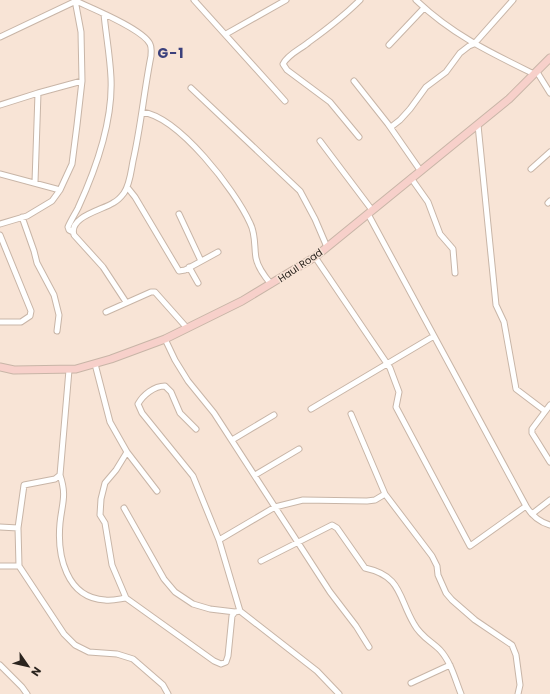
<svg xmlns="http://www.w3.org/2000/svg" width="550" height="694" viewBox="0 0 550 694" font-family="Poppins,sans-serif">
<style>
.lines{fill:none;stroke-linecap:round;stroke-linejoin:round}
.minor-casing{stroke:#c8b5a7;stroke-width:7}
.secondary-casing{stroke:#c8b5a7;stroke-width:9}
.minor{stroke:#fff;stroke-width:5}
.secondary{stroke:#f7d0ca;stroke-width:7}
.labels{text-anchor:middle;stroke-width:3;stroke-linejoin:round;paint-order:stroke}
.street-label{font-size:10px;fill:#2b241f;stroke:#f8e4d6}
.district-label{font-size:14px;font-weight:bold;letter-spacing:1px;fill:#3b407c;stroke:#f8e4d6}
</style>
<rect width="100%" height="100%" fill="#f8e4d6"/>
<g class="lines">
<defs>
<path id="minor" d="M75,0L81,32L82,81
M194,0L285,101
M416,0C451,34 491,53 534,74
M226,34L286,0
M0,37L76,1C91,8 143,29 150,44C152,48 151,52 151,56C144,91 141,126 133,161C131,171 130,184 124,193C121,197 117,201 113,203C102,210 68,217 74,235L103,267L126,302
M389,45L424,8
M537,72L550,93
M354,81L388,124L420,170
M191,88L300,191L315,219L327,247
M38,93L82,81L77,125L72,164L60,190
M0,105L38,93L35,182
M142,112C179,117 235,190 250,223C256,234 254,247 256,258C258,268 265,277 271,284
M478,125L496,305L504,322L516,389L545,411
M391,127L400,120L410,109L426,87L446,72L460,53L469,46L474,44L513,0
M359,137L330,102L287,70L283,64C288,54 301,49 309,42C327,29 344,16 360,0
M320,141L372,210
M531,169L550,152
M0,174L60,190L52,201L27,216L0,224
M411,178L428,202L440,234L453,249L455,273
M127,187L135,197L179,271L185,270L218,252
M548,203L550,201
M179,214L201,261
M368,214L526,506C532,516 539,522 550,525
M22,217L34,251L37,263L54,295L59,315L57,331
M73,232L69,230L68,227C71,220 75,214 78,208C96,169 113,121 111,78C110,56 106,35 104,14
M0,235L31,311L30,316L21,322H0
M315,257L390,368L399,392L396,407L470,546L526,506
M189,267L198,283
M106,312L151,292H155L187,328
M165,339L175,360L188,381L214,413L330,592L356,626L369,647
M95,364L110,422L127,452L157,491
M69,370L60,475L55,479L24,485L18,528L19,566L64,634L75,645L89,652L117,654L133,659L163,685L168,694
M550,405L532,429V433L550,462
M311,409L434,336
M351,414L385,494L432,556L437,566L438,575L446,593L452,600L475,620L512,645L516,655L520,685L518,694
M196,429L180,413L171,392L165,386C154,386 143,395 138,404L142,413L193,476L219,540L240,611L317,671L339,694
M232,440L274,415
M127,452L116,470L105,483L101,499L100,515L105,523L112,565L126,598L214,661L221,664L226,662L228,656L232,616L235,612L240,611
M60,475C67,496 62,503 60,523C57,555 66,598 105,600C112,601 119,599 126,598
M255,475L299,449
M124,508L164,579L175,592L193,604L210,609L235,612
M532,514L550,500
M0,527L18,528
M219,540L275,507L303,500L367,501L375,500L385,494
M261,561L332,525L337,528L365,568C402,576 398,597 414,624C421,637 431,641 440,650C451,662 455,679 461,694
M0,566H19
M0,665L22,687L27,694
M411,683L450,665"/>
<path id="secondary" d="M0,367L14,370L76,369L111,359L165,339L242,301L315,257L509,99L550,58"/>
</defs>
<use href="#minor" class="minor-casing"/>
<use href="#secondary" class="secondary-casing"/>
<use href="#minor" class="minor"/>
<use href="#secondary" class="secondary"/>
</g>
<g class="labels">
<g class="street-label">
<text transform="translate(300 265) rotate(-34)" y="4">Haul Road</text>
</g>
<g class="district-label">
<text x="171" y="58">G-1</text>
</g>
</g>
<g transform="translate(28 666) rotate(124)" stroke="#f8e4d6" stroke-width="3" paint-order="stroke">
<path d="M0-3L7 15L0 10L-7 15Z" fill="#2b241f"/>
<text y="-6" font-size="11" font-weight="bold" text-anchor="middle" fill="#2b241f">N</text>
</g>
</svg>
